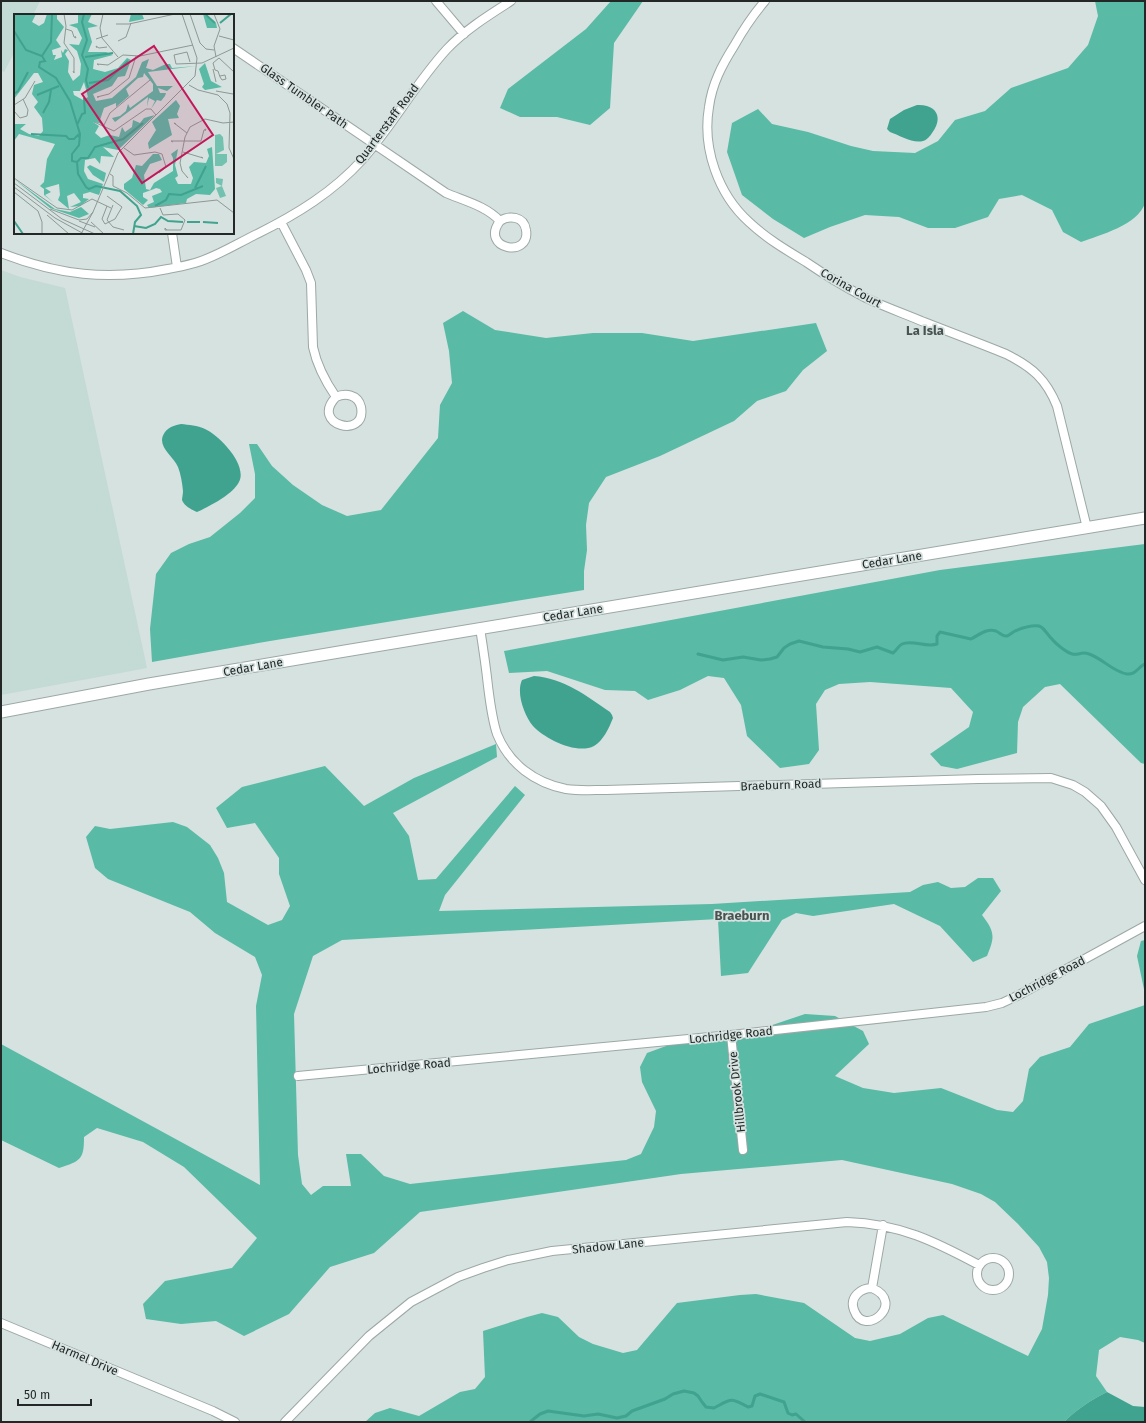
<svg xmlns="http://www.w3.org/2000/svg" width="1146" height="1423" viewBox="0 0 1146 1423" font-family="'Fira Sans',sans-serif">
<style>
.built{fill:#c4dad4}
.forest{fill:#59baa6}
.water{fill:#40a38f}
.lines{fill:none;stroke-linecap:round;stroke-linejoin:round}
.stream{stroke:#40a38f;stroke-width:3}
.street-casing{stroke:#9ca8a5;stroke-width:10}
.secondary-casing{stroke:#9ca8a5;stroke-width:13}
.street{stroke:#fff;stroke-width:8}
.secondary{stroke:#fff;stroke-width:11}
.labels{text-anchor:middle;stroke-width:3.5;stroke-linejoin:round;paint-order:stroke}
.street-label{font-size:12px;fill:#232827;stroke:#d5e2df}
.neighbourhood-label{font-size:13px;font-weight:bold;fill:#485350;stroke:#d5e2df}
.inset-river{fill:none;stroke:#40a38f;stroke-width:2}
.inset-road{fill:none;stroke:#8e9895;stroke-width:1}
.view{fill:#c2185b;fill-opacity:0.15;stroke:#c2185b;stroke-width:2}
.inset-edge{fill:none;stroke:#232827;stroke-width:2}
</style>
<rect width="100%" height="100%" fill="#d5e2df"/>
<path class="built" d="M1,1H40L33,15H15V51L4,72L1,70Z
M1,270L20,277L65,288L147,668L1,695Z"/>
<path class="forest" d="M611,1H643L614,43L610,108L590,125L557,117H520L500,108L508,89L586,29Z
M1095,1H1145V203C1138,225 1100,235 1081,242L1063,232L1052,210L1022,195L999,199L988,217L955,228H928L899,217L865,215L830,227L804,238L773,219L742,195L727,152L732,123L758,109L772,124L808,132L851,146L873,151L915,153L938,141L955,120L985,111L1011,88L1068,68L1088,45L1098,16Z
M463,311L495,330L546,338L593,333H642L693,341L816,323L827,351L803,370L786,391L757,401L734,421L660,456L606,477L589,503L586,525L587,550L584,571V590L270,641L152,662L150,629L156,574L171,553L189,544L210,537L240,513L255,498V474L249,444H257L272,466L293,485L322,505L347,516L381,510L438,438L440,405L452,383L449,351L443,323Z
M1145,544V764L1141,763L1060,684L1045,687L1023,707L1018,722L1017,753L957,769L941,766L930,754L969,727L973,712L951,688L870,682L839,684L825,690L816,704L819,750L809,764L780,768L747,736L741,705L724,678L708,676L680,690L648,700L635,691L605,690L547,671L509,673L504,651L940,570Z
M496,744L497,757L393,813L409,836L418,880L436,879L515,786L525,795L445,895L439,911L712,904L910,892L923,885L938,882L951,888L965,887L978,878H993L1001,891L982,915C995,932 995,937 987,956L973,962L940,926L894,904L813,916L796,913L782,920L748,973L721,976L718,919L342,940L313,956L294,1014L298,1155L302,1184L311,1195L323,1186H351L346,1154H361L384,1176L410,1184L626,1160L641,1154L654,1127L656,1111L642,1082L640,1067L647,1053L677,1042L731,1039L805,1014L835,1016L863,1031L869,1044L835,1076L863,1088L894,1093L941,1088L997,1110L1013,1112L1023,1101L1029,1069L1040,1057L1070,1047L1089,1024L1145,1005V1343L1138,1340L1120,1337L1099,1350L1096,1376L1107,1392C1091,1400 1077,1409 1064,1422H365L375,1413L390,1408L419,1416L460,1392L475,1389L485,1377L483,1331L527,1317L542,1313L558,1317L579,1337L593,1344L623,1353L637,1350L677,1303L740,1295L756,1294L804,1303L855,1338L870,1341L900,1334L928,1318L943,1315L1028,1356L1042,1329L1048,1295L1049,1278L1047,1262L1039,1247L1018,1224L995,1202L981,1194L952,1184L842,1160L681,1174L420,1212L374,1253L330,1267L289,1314L244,1336L216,1321L181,1324L146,1319L143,1304L165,1281L232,1268L257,1238L184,1167L143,1142L97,1128L84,1137C84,1159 81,1161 59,1168L1,1140V1044L260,1185L256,1006L262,975L255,957L215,933L190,912L108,879L95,868L86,837L95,826L110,829L173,822L187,827L210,845L218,858L224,873L227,902L268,925L282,920L290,906L279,874V858L255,823L227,828L216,808L242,787L325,766L364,806L414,778Z
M1145,940V994L1137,956L1141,941Z"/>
<path class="water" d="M917,105C936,104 944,117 932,133C930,136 927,140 923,141C913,144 899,135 890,132L887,129L890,119L904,110Z
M181,424C189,425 197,425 205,429C219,435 248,465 239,482C232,495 210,506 197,512C192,510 184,506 182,500C182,498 183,494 183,491C182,482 181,475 178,467C173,455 155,446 165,432C169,427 175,425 181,424Z
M534,676C563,678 587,696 610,712L612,715L613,718C609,728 603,741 594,746C577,755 545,739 533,726C524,715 516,693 522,680Z
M1107,1392L1133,1406L1145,1407V1422H1064C1077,1409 1091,1400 1107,1392Z"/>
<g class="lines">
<path class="stream" d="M698,654L723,660L743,657L761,660L770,659L777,657L784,648L790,644L799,641L823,647L848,649L860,652L877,647L893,653C897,650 898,646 902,644C912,639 926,648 937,644V636L940,632L971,639C979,635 986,628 996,631C1000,633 1003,637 1007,636C1010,635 1013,632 1015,631C1022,628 1031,625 1039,626C1045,628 1047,635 1052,639C1055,643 1059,646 1063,649C1078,660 1078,650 1089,654C1102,658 1113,672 1127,674C1136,675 1139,666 1145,664
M530,1422L540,1414L548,1411L584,1416L598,1414L617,1418L626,1416L632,1411L665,1399L673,1394L684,1391L694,1393L698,1396L702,1402L706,1407L714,1408C731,1399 730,1397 748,1407L752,1406L755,1396L760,1394L784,1402L788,1413L792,1415L796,1414L805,1422"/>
<defs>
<path id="street" d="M436,1L464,34
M765,1C753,15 743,30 734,46C722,65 712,84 709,107C702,148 718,194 749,222C766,238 786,250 806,262C825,275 845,287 866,298C885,307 905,314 924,322C952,333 979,343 1006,354C1032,367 1046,379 1057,406L1087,528
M233,48L446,193C465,201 486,206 500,221C509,215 524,216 526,230C531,259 479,249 500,221
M281,222L306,270L311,283L313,347C317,366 325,381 336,397C309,425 367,440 361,407C358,394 345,393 336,397
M172,233L177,267
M1,253C58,275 108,281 168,269C178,267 190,265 201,261C221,254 240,242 259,233C297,214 333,192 362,160C393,125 415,84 447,49C465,30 489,15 511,1
M480,628C483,647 486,667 488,686C490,702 492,719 497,734C509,764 535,783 566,789C579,791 593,790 606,790L978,779L1051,778L1073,785L1085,792L1101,806L1116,827L1145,880
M731,1035L743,1150
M298,1076L731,1035L986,1007L1002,1003L1019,995L1145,926
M977 1274a16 16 0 1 1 32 0a16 16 0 1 1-32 0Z
M872,1288C907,1303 864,1339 854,1310C849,1297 861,1288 872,1288L883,1225
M1,1323L213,1411L235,1422
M285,1422L369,1336L411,1302L458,1277L483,1268L508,1260L552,1251L847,1222C900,1224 934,1241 979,1265"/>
<path id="secondary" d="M1,712L149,684L345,651L1145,518"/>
</defs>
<use href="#street" class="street-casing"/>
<use href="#secondary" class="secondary-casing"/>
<use href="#street" class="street"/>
<use href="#secondary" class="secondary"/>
</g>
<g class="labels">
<g class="street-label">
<text transform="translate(304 96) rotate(35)" y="4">Glass Tumbler Path</text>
<text transform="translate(387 124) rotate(-53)" y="4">Quarterstaff Road</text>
<text transform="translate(851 288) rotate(29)" y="4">Corina Court</text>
<text transform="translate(892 560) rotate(-9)" y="4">Cedar Lane</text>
<text transform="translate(573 613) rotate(-9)" y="4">Cedar Lane</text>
<text transform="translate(253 667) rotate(-10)" y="4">Cedar Lane</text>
<text transform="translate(781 785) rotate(-2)" y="4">Braeburn Road</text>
<text transform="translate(1047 979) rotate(-28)" y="4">Lochridge Road</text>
<text transform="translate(731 1035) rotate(-6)" y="4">Lochridge Road</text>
<text transform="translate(409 1066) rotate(-5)" y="4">Lochridge Road</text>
<text transform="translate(737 1092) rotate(-96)" y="4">Hillbrook Drive</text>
<text transform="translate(608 1246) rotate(-6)" y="4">Shadow Lane</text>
<text transform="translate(85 1358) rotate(23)" y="4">Harmel Drive</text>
</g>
<g class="neighbourhood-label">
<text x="925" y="335">La Isla</text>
<text x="742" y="920">Braeburn</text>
</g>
</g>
<g transform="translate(14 14)">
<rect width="220" height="220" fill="#d5e2df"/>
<path d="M206,120L209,123L210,136L202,140H213V148L208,152H201V121ZM202,164L209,165L208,172L212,182L206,184L202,174L208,172L202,169Z" fill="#73c1af"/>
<path d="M0,0H22L18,8L25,12L30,9L33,0H43V5L50,13L42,26L47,33L38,36L39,41H42L40,46L48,43L47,36L49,39L51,35L54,36L51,40L55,47L54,58L59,67L66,61L67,50L63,37L55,30L65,31L68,24L63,14L55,11L64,9V0H78L74,8L84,12L74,14L78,28L74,38H92L99,41L80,46L79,55L91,58L104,54L113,44L117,46L111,62L104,63L98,72L79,80L82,87L98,84L122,63L128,48L135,45L132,54L139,56L152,50H156L158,54L182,52L134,58L143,72H159L153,77L144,74L146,79H152L151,82L147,87L143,86L137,95L141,87L135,84L133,93L134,83L101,108L98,104L106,102L112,97L114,90L116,94L139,77V70L130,59L129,63L124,64L112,75L115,82L102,93V89L90,94L86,106L89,110L79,108L85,112L81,119L87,124L96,121L105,123L108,113L111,118L118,113L119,106L126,109L130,104L141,101L104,136L89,133L100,143L87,142L86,150L81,144L71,146L70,157L74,165L89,170L85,181L76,178L69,180V184L75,185L66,192L56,193L67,188L60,179L53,182L55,195L44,186L46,181L45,170L31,174L37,178L31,181L40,189L30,181V175L26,172L30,168L33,145L41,130L5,120L0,127L1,110H12L6,115L15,120L25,122L29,117L28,104L20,93L24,88L18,80L20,71L29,68L24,59H20L0,85ZM70,68L74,83L69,86L60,81L59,77H66ZM117,0H128L130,5L115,8ZM189,0L202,9L203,14H193ZM191,49L197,67L208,73L191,76L188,73L190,70L185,55ZM162,86L166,92L163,100L165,104L154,105L158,121L135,135L134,129L142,116L138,108ZM198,133L201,175L196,181L182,180L173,185L172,189L135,194L133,191L140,188L138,182L148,178L146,175L142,174L140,175L129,179V183L134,186L129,191L110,175V170L118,164L122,151L128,152L139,140H145L148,146L136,150L130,161L132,175L136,176L140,169L159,157V144L157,140L164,135L161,151L164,162L161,164L164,170H177L179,164L175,153L180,148L192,149L195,142L193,135ZM76,151L92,159L90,168L79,161L73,153ZM0,165L41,195L56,198L67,193L75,200L65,204L36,194Z" fill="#59baa6" fill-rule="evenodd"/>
<path class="inset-river" d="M70,0L68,8L73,26L68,41L74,55L72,66L74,74M191,0L201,9M206,9L217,0M0,17L12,36L28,42L31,47L26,48L25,53L42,64L56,87L66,120L65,131L58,140V147L63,148L64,160L72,173L75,175L82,172L106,177L123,192L127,201L121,208L119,220M28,42L37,28L38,0M71,43L99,39M75,69L94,66L114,47M0,80L4,77L14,58M23,81L45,72M29,99L35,88L37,76M63,111L68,100L71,99L70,84M17,120L52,122L55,125H60L64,121L65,123M63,148L67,144H74L81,133L109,125L129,109M181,174L192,152M141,192L152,186L155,180L167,181L189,172M0,207L9,220M173,208H186M189,208L204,209M120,212L132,214L141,210L147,203L154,207L169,208"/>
<path class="inset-road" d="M50,0L52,12L50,29L60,44V59L59,57M89,0L86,14L88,24L104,43M176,0L186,29L192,35L200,36M200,0L206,15L200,32L202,43M102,10H115L161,0M52,15L58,17L60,23L62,24L61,22M205,22L220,26M82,25L94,21M104,27L112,23L117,9M83,34L82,32L85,34L93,33M176,48L173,38L160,41L162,50L188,49L220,34M85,51L83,50L94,51L109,41L126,42L179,31M199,55L202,68M206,62L211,61L212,65L208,66L206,63L204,57L201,56L199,49L205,44L220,58M175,71L184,76L204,81L213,90L216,99L215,134L220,145M202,77L219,80M85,83H83L95,80L115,64L122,42M0,91L11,84L21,67M0,97L6,104L13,102L14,96L9,85M80,108L100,117L132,95H137L142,101M162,110L160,109L173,119M89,113L96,99L136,66M159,128L157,127H187L190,116L192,115L191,117M110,134L120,141L141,138L148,140L152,153L145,159M169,138L189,144L187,143M96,160L99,162V172L113,179L131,194L203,186L220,199M172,162L174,164L168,157L166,149L171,123L176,113L191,105L209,109L220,108M0,164L43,194L58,196L78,185L97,194M0,169L48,205L81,220M0,173L41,204L70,220M0,178L24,197L28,208V220M93,182L108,193L101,205L91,210L88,205L93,192M99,191L93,206L99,213L110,216M146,194L149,201L164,200L171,206L167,216H151V214L153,216M36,195L65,206L73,205L79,198M33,201L55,220M65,207L81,213M77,208L90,220M67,220L79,198L104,139L181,62L183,44L168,0"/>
<path class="view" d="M140,32L199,121L128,169L68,80Z"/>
<rect width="220" height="220" class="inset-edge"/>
</g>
<rect width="1146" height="1423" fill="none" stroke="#232827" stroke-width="4"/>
<path d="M18 1399v6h73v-6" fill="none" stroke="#232827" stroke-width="2"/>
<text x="24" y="1399" font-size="12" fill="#232827" stroke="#d5e2df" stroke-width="3" paint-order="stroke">50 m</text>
</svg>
